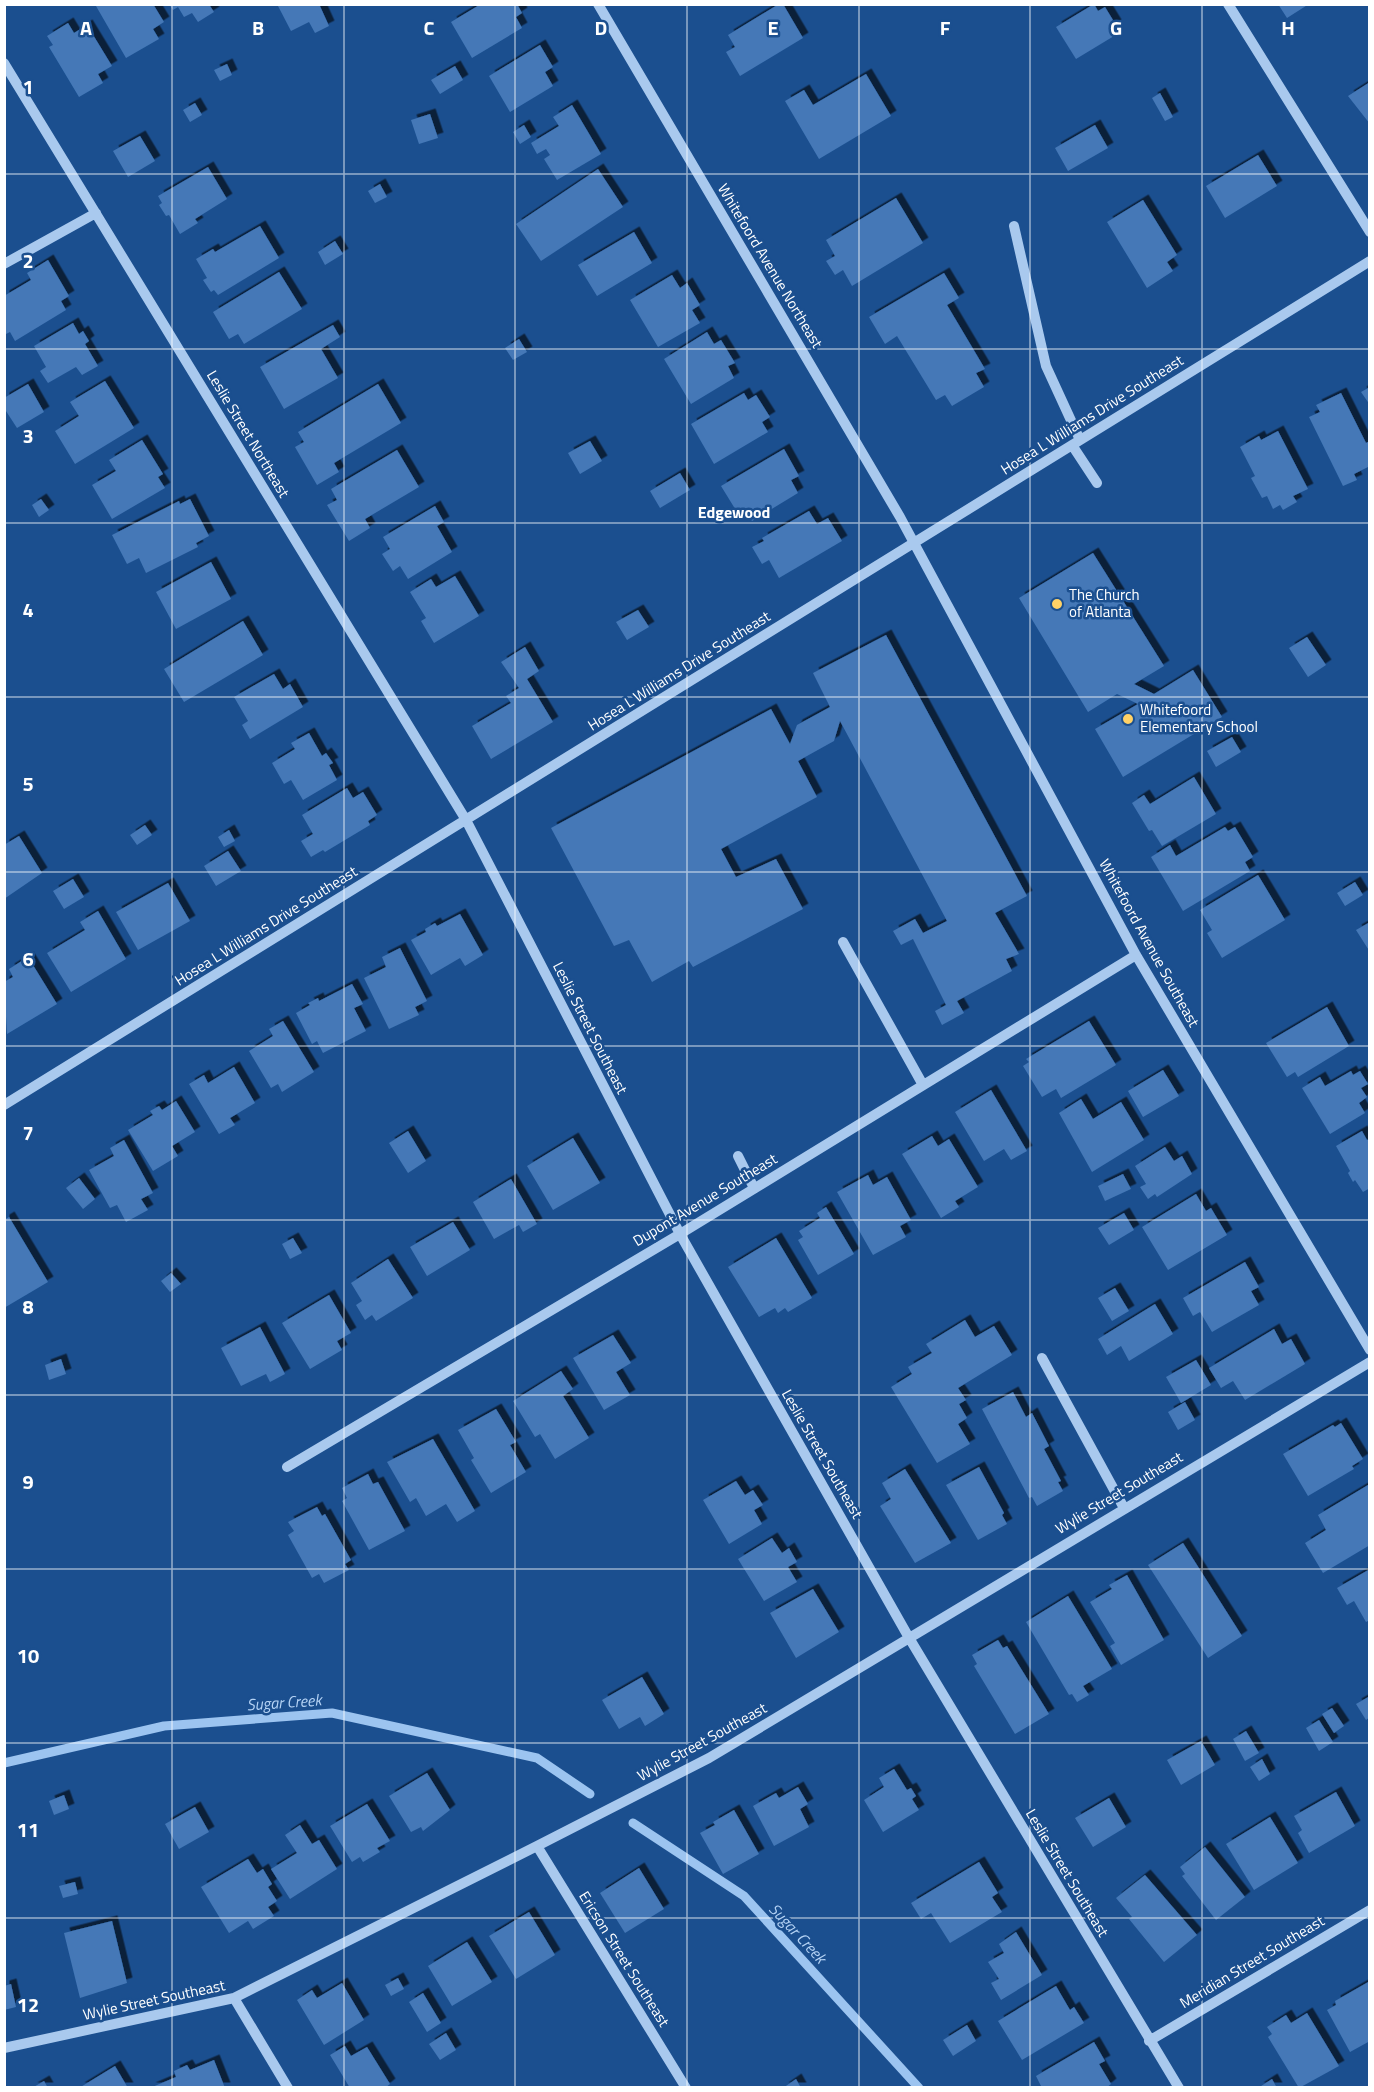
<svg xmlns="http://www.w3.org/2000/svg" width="1374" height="2092" viewBox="0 0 1374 2092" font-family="'Titillium Web',sans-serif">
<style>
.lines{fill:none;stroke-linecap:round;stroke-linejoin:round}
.stream{stroke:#9cc4f0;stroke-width:9}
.building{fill:#4478b7;filter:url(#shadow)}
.minor{stroke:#a9c9ee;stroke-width:10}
.grid{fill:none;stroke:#fff;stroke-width:1.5;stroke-opacity:0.55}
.poi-dot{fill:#ffd166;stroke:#1b4f8f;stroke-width:2}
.labels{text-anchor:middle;stroke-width:5;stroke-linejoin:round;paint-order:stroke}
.street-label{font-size:15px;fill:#fff;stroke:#1b4f8f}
.poi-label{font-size:15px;fill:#fff;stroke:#1b4f8f;text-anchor:start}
.neighbourhood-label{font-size:16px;font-weight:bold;fill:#fff;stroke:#1b4f8f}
.water-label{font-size:16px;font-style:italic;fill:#b5d3f5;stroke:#1b4f8f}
.grid-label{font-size:20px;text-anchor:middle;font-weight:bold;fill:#fff;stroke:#1b4f8f;stroke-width:5;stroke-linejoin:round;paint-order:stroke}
</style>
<defs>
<filter id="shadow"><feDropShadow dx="5.5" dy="-5.5" stdDeviation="0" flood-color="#0009"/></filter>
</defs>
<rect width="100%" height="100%" fill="#1b4f8f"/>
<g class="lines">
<path class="stream" d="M4,1763L164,1726L332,1713L537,1758L590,1794
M633,1823L744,1896L919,2088"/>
</g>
<path class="building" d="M99,4H153L164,22L153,29L159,39L126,58L96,6Z
M169,4H213L210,6L214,12L198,22L192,13L184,17L178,7L173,10Z
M319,4L329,26L315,33L309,22L291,31L278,6Z
M481,4H517L522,13L516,17L522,28L472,58L451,22Z
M779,4H783L803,38L740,76L726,52L735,47L728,35Z
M1094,4L1098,11L1105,7L1116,25L1110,29L1114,36L1076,59L1056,27Z
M1278,4H1309L1287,18Z
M68,23L74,33L87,25L112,66L98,74L103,83L79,97L49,47L53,45L47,36Z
M540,45L553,67L545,72L553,86L510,112L489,76Z
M227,64L232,75L220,81L214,70Z
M455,66L463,80L440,94L431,80Z
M866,74L891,116L819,159L785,101L804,90L813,105Z
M1370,82V124L1348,96Z
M1160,93L1173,117L1165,121L1152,98Z
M195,103L202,115L190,122L183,110Z
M572,105L601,154L557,180L544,159L550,155L546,149L537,154L531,143L559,126L553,117Z
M430,114L438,138L419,144L411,120Z
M524,125L531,137L520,144L513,132Z
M1095,125L1108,148L1068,171L1055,148Z
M140,136L155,161L128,177L113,151Z
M1258,155L1277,186L1225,218L1206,186Z
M208,167L227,199L195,219L198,223L180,234L169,215L166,216L159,205L162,203L158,196Z
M598,169L623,207L541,261L516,224Z
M380,184L387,197L375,203L368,191Z
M896,198L923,243L852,286L843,270L835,275L826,261L835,256L826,240Z
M1143,200L1177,255L1167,262L1173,271L1147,288L1107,222Z
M260,226L279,258L218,295L214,290L211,292L203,280L207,278L196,259L213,249L215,252Z
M634,232L652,263L597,296L578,265Z
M335,241L343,254L325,265L318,252Z
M48,260L69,296L61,301L66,310L15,341L10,332L4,335V296L31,280L27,273Z
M279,272L302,309L244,344L238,334L229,339L213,312Z
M944,273L959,298L947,305L985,369L976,373L984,387L952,406L945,395L936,400L897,336L885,344L869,317Z
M672,275L680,288L687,283L700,305L692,310L700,323L658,347L630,300Z
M73,323L79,334L83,331L89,341L85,344L98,366L82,375L76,367L48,383L40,371L46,367L34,346Z
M333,325L340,337L321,349L338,378L284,409L260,367Z
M707,332L714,344L721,340L735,363L728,366L734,378L691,404L664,359Z
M519,339L527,352L513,360L505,348Z
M105,381L134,428L75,464L55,431L79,416L70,402Z
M28,384L44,412L17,428L4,408V398Z
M378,384L401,423L334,463L339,472L317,485L295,447L304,442L298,432Z
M1370,387V405L1361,392Z
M744,393L748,400L756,395L770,417L762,422L768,432L714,464L691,424Z
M1341,393L1366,443L1370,441V466L1354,474L1357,480L1343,486L1309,417L1320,412L1316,405Z
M1278,431L1308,489L1293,496L1297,502L1283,510L1280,505L1273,509L1267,496L1262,498L1251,478L1255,476L1240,447L1259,436L1261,440Z
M142,440L163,474L158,477L165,488L112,519L92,485L116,471L109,460Z
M590,441L602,461L580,474L568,453Z
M784,449L799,476L791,480L798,493L752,521L744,508L737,512L721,486Z
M397,450L419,487L365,519L370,528L349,541L327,505L337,500L331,489Z
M680,473L690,490L660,508L650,491Z
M41,499L49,510L39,517L32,505Z
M190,499L209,536L196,543L198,547L146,573L139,558L127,564L112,535L179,501L180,504Z
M435,506L444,522L437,526L452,552L408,579L400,566L393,571L382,554L390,549L383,537Z
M809,511L817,524L828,518L842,541L779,578L769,560L762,564L752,547L764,541L762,538Z
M1093,553L1164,666L1134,684L1154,694L1193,670L1222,717L1123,777L1095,729L1138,704L1117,694L1088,712L1019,598Z
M211,562L231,599L176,629L156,592Z
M455,576L479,616L434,643L421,621L426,618L410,592L431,579L436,587Z
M638,610L649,627L627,640L616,622Z
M243,621L263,655L184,702L164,669Z
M886,635L1027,896L995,913L1019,954L1006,959L1012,971L957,1001L964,1013L942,1025L935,1011L946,1005L913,939L901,945L893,931L915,919L923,933L947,921L840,721L834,741L798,761L817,797L721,849L736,877L776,859L803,909L693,967L689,961L652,982L629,940L614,946L551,828L771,709L790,744L797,725L830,707L813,673Z
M1307,637L1326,665L1308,677L1289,648Z
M525,647L539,671L527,679L553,722L491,759L472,726L511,703L506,696L519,688L501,662Z
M274,674L283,689L290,684L303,707L250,739L242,725L248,721L234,697Z
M309,733L322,756L326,753L333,763L329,765L337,780L303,800L291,780L284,784L272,763L295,749L291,743Z
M1232,737L1241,752L1216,767L1207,751Z
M1194,777L1216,814L1162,846L1152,830L1149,831L1132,803L1144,795L1150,804Z
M347,788L353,798L363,792L377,815L368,821L370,825L325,852L323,850L311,857L301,841L313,834L302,815Z
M145,825L152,835L137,845L130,835Z
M1225,827L1228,831L1235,827L1253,857L1245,862L1250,871L1183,911L1151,857L1170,845L1176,856Z
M229,830L235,841L224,847L218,837Z
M19,836L42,873L4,899V845Z
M228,851L241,871L216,886L204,866Z
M1258,875L1285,920L1222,958L1207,933L1212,930L1200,910Z
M73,879L84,897L64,909L53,891Z
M1355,882L1363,895L1345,906L1337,893Z
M168,883L190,921L138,950L116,912Z
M98,911L126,959L71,992L47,953L85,930L80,922Z
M460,914L483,955L465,966L460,958L431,975L411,940L426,932L425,929L435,923L437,926Z
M1370,922V952L1356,930Z
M400,948L427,1001L415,1007L419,1015L389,1029L364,978L386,967L382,957Z
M28,957L57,1004L7,1034L4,982L13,977L9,969Z
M352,984L363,1004L354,1008L366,1031L323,1053L317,1041L312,1044L296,1013L310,1005L308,1003L318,998L319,1001Z
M1327,1007L1349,1046L1298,1077L1295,1072L1287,1077L1266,1043Z
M283,1021L314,1072L282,1092L278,1084L271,1088L249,1051L273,1036L269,1029Z
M1089,1021L1116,1065L1061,1098L1056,1089L1042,1097L1023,1066L1029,1062L1026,1059Z
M234,1067L255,1103L230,1118L235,1125L219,1134L189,1084L204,1075L208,1083Z
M1163,1070L1179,1096L1143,1117L1128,1091Z
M1351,1071L1353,1075L1360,1071L1368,1084L1361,1088L1367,1097L1359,1103L1365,1113L1330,1134L1302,1088L1320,1077L1325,1086Z
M991,1090L1027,1151L1011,1160L1004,1149L984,1161L955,1112Z
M1081,1099L1093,1119L1121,1102L1144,1140L1092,1172L1059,1113Z
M176,1101L195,1132L172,1146L178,1156L153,1171L128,1130L153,1115L150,1111L159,1106L162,1110Z
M408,1131L426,1161L408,1173L389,1143Z
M1362,1131L1367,1140L1370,1139V1188L1363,1192L1355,1180L1353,1182L1348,1173L1350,1171L1336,1146Z
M932,1136L938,1146L949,1139L978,1187L955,1201L959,1207L941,1218L902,1154Z
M573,1138L600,1183L553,1210L527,1166Z
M124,1140L153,1193L141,1199L148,1210L126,1222L117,1205L110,1208L89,1170L114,1156L110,1148Z
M1165,1147L1174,1161L1182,1156L1192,1174L1157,1197L1155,1194L1148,1199L1140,1187L1146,1184L1135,1166Z
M1123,1174L1131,1189L1105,1201L1098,1186Z
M868,1175L873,1185L887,1177L911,1220L900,1226L906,1237L873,1255L837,1192Z
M79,1178L95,1199L83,1209L66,1188Z
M511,1179L537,1224L523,1232L519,1225L494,1239L473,1202Z
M1196,1194L1206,1211L1211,1208L1227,1235L1168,1270L1142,1227Z
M826,1207L854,1254L818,1275L798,1240L803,1237L799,1231L820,1218L817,1213Z
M1124,1213L1134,1230L1109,1245L1098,1228Z
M9,1217L48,1282L4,1308V1220Z
M453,1222L470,1250L427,1276L410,1247Z
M293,1238L302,1253L290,1259L282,1244Z
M776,1238L812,1298L788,1312L785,1308L778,1313L775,1308L759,1317L728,1267Z
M388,1259L413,1298L376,1321L372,1315L365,1320L356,1305L362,1301L351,1283Z
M1245,1262L1259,1287L1251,1291L1259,1305L1212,1332L1200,1312L1193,1316L1183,1298Z
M171,1273L181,1284L170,1292L161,1281Z
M1115,1288L1129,1311L1112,1321L1098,1298Z
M329,1295L351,1333L337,1341L342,1350L310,1369L282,1323Z
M1155,1304L1173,1334L1129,1361L1121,1346L1107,1355L1098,1339Z
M965,1320L975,1337L994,1326L1012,1355L958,1388L966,1400L959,1404L967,1418L958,1424L970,1444L937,1463L891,1387L912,1374L908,1367L932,1353L926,1344Z
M260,1327L285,1374L270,1382L266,1374L241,1386L221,1348Z
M1274,1329L1282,1344L1291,1339L1305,1364L1245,1400L1233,1381L1221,1388L1209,1368Z
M613,1335L631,1363L616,1372L630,1395L604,1410L573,1358Z
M61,1359L66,1374L49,1380L45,1365Z
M1196,1360L1211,1385L1181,1403L1166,1377Z
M561,1371L573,1389L563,1396L589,1438L555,1459L540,1434L535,1437L513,1401Z
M1013,1392L1026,1417L1032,1413L1049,1446L1044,1449L1061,1481L1058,1482L1063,1491L1037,1506L1032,1497L1029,1498L982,1409Z
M1185,1402L1195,1420L1178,1430L1168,1412Z
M496,1409L516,1442L510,1445L526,1472L491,1493L471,1460L474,1458L458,1430Z
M1341,1423L1363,1459L1352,1466L1354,1469L1308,1496L1283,1454L1333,1425L1335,1427Z
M433,1439L475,1511L457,1522L446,1504L426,1516L416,1498L410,1502L387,1462Z
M979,1467L1004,1513L1002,1515L1007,1524L978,1540L946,1485Z
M905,1469L951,1543L915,1563L880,1506L891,1499L882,1483Z
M368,1474L373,1484L378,1482L405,1531L369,1550L342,1501L347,1498L342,1488Z
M736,1481L745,1495L753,1490L763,1505L754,1510L762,1524L729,1544L703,1500Z
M1368,1485L1370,1545L1323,1573L1305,1543L1326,1530L1318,1515Z
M317,1507L322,1516L325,1514L351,1560L345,1564L349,1570L324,1583L319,1574L312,1578L288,1535L294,1531L288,1522Z
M772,1538L782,1553L789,1548L797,1562L788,1567L797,1582L764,1601L738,1559Z
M1183,1543L1242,1636L1208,1658L1148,1565Z
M1370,1569V1620L1366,1622L1354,1601L1347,1605L1337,1588Z
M1127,1575L1164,1640L1121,1665L1110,1646L1115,1643L1090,1602L1112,1589L1109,1585Z
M813,1589L839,1632L796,1658L770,1613Z
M1068,1596L1112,1669L1083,1686L1089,1695L1077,1702L1072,1694L1069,1695L1026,1622Z
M998,1640L1003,1648L1007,1646L1049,1714L1015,1734L974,1666L977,1664L972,1655Z
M642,1677L664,1714L645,1726L640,1717L619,1729L602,1700Z
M1370,1696V1717L1366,1720L1356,1704Z
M1332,1708L1344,1726L1334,1733L1322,1714Z
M1319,1720L1333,1742L1319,1751L1306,1728Z
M1246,1731L1259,1753L1245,1761L1233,1739Z
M1201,1741L1215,1765L1181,1785L1167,1760Z
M1262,1759L1270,1774L1259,1781L1250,1767Z
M894,1769L907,1790L911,1788L916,1796L912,1799L919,1810L883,1832L864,1800L884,1787L879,1778Z
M427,1773L450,1810L423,1831L421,1827L411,1832L389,1796Z
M798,1787L808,1804L800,1809L809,1827L774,1846L753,1806L776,1793L779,1798Z
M1336,1792L1355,1826L1309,1853L1298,1833L1302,1830L1294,1816Z
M64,1795L69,1809L54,1815L49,1801Z
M1109,1798L1126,1827L1093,1847L1075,1818Z
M367,1804L390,1841L377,1848L380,1852L363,1862L360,1857L352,1862L330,1826Z
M195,1807L209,1832L179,1849L165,1824Z
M734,1810L759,1854L723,1874L700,1833L715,1825L713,1822Z
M1270,1817L1298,1863L1254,1890L1226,1844Z
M300,1825L312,1844L319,1840L337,1869L290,1899L271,1869L297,1853L285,1835Z
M1205,1847L1245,1897L1216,1920L1182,1876L1185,1874L1180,1867Z
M248,1859L257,1873L263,1869L272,1884L268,1887L277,1901L268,1907L274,1916L253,1929L248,1921L229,1933L201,1887Z
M979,1862L998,1893L992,1897L1002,1912L950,1943L931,1913L921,1919L911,1903Z
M639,1868L664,1909L625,1933L600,1893Z
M1145,1875L1197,1935L1164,1962L1129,1919L1132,1917L1116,1898Z
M75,1882L78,1894L63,1898L59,1886Z
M529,1912L555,1955L516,1979L489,1936Z
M112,1921L127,1983L80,1998L64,1933Z
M1016,1932L1042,1975L1001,2000L991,1983L999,1979L988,1962L1004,1953L999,1944Z
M467,1942L492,1982L452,2006L428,1966Z
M398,1978L404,1989L391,1996L385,1985Z
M1370,1981V2041L1350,2052L1327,2010L1336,2005L1335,2001Z
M342,1983L364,2020L324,2045L297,2000L312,1990L317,1998Z
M11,1984L16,2007L4,2010V1986Z
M1056,1986L1070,2010L1074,2007L1084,2023L1022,2060L998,2021Z
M423,1993L441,2023L427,2032L409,2002Z
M1307,2013L1339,2066L1299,2088L1268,2037L1272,2034L1267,2027L1286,2015L1291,2023Z
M967,2025L976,2041L953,2056L943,2040Z
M446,2033L456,2050L440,2060L429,2044Z
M1094,2042L1105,2061L1099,2064L1111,2084L1106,2088H1042L1036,2076Z
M345,2046L351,2056L367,2047L390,2084L385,2088H350L330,2055Z
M214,2060L225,2088H150L176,2077L174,2071L187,2065L190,2070Z
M115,2066L128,2088H79Z
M796,2079L801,2088H783Z
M1272,2079L1277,2088H1258Z
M44,2081L48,2088H32Z"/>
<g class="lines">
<path class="minor" d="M598,4L900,517L1136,955L1370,1350
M1228,4L1370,232
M4,63L466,820L680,1234L908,1636L1179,2088
M1014,226L1046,366L1080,440
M4,264L96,213
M1072,445L1097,483
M843,942L923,1085
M4,1105L1370,261
M738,1156L754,1188
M1042,1358L1124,1508
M287,1467L680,1234L1136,955
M537,1846L686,2088
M234,1998L288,2088
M1149,2041L1370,1910
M4,2048L234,1998L537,1846L709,1758L1370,1362"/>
</g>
<path class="grid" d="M172,4V2088M344,4V2088M515,4V2088M687,4V2088M859,4V2088M1030,4V2088M1202,4V2088M4,174H1370M4,349H1370M4,523H1370M4,697H1370M4,872H1370M4,1046H1370M4,1220H1370M4,1395H1370M4,1569H1370M4,1743H1370M4,1918H1370"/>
<g class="poi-dot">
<circle cx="1057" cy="604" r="6"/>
<circle cx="1128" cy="719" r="6"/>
</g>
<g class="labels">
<g class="street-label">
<text transform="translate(770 266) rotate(59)" y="5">Whitefoord Avenue Northeast</text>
<text transform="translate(1092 415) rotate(-32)" y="5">Hosea L Williams Drive Southeast</text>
<text transform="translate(248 434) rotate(59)" y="5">Leslie Street Northeast</text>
<text transform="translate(679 671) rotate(-32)" y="5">Hosea L Williams Drive Southeast</text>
<text transform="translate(266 926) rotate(-32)" y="5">Hosea L Williams Drive Southeast</text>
<text transform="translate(1149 943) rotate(61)" y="5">Whitefoord Avenue Southeast</text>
<text transform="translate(590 1028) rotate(63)" y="5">Leslie Street Southeast</text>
<text transform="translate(705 1200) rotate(-31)" y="5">Dupont Avenue Southeast</text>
<text transform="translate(822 1454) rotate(60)" y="5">Leslie Street Southeast</text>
<text transform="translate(1119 1493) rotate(-31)" y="5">Wylie Street Southeast</text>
<text transform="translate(702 1742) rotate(-29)" y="5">Wylie Street Southeast</text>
<text transform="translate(1067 1873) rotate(59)" y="5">Leslie Street Southeast</text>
<text transform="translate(624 1959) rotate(58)" y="5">Ericson Street Southeast</text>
<text transform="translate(1252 1962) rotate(-31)" y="5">Meridian Street Southeast</text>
<text transform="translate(154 2000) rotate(-12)" y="5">Wylie Street Southeast</text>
</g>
<g class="poi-label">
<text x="1069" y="600">The Church<tspan x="1069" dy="17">of Atlanta</tspan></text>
<text x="1140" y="715">Whitefoord<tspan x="1140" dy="17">Elementary School</tspan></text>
</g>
<g class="neighbourhood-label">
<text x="734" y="518">Edgewood</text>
</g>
<g class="water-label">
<text transform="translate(284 1702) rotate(-4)" y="6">Sugar Creek</text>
<text transform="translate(798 1933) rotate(47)" y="6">Sugar Creek</text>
</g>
</g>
<g class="grid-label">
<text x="86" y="35">A</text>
<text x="258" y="35">B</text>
<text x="429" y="35">C</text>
<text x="601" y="35">D</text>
<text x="773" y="35">E</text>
<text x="945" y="35">F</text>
<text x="1116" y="35">G</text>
<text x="1288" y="35">H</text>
<text x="28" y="94">1</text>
<text x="28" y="268">2</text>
<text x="28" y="443">3</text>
<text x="28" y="617">4</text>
<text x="28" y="791">5</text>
<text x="28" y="966">6</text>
<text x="28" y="1140">7</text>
<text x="28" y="1314">8</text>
<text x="28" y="1489">9</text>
<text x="28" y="1663">10</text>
<text x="28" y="1837">11</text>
<text x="28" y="2012">12</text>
</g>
<rect width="1374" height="2092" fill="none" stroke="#ffffff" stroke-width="12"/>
</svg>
